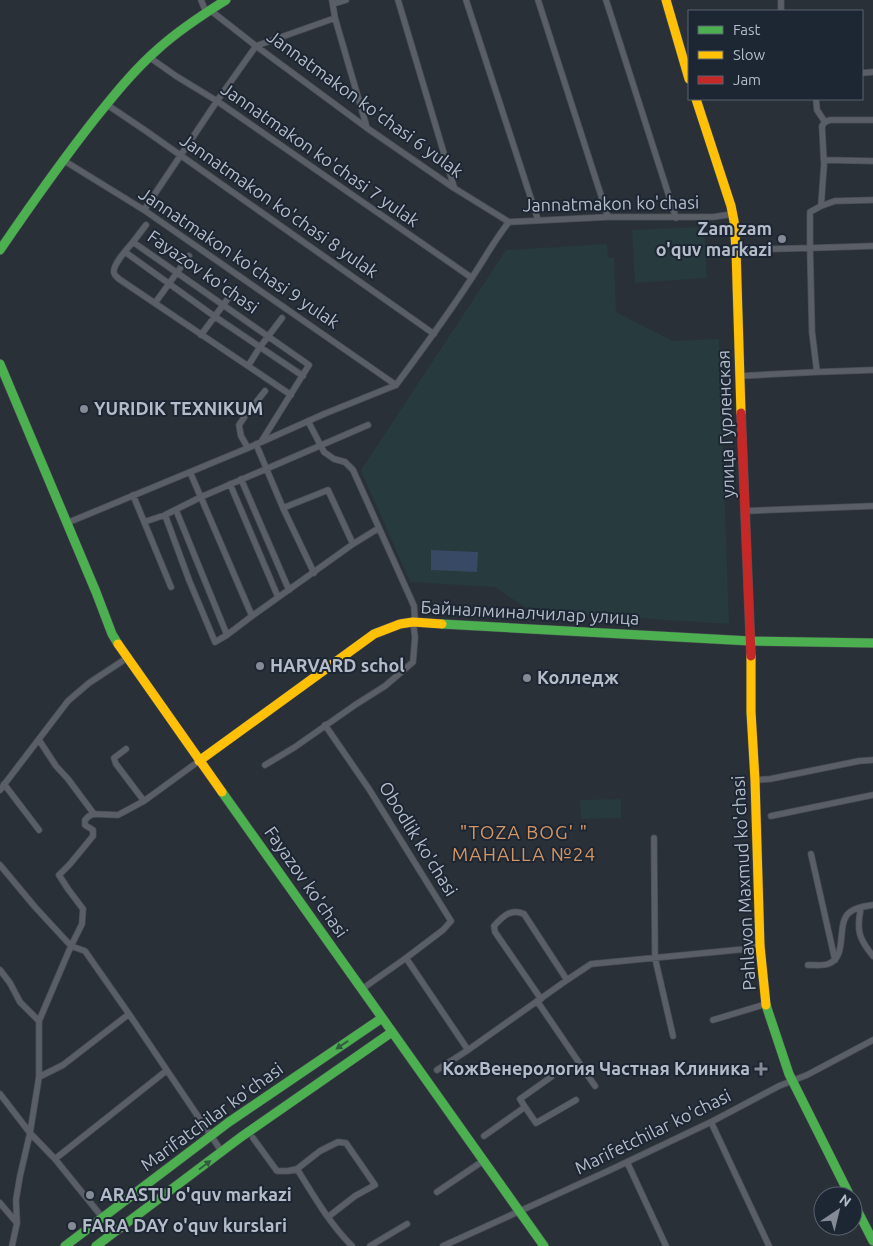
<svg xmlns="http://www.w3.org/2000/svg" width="873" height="1246" viewBox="0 0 873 1246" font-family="Ubuntu,sans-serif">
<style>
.green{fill:#273a3e}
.water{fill:#384963}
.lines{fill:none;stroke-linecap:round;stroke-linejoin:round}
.street-casing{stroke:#484c53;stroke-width:7}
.fast-casing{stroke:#484c53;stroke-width:10}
.slow-casing{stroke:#484c53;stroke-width:10}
.jam-casing{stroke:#484c53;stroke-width:10}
.street{stroke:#5a5e66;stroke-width:5.5}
.fast{stroke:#4caf50;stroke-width:9}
.slow{stroke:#ffc107;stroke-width:9}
.jam{stroke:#c62828;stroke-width:9}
.oneway{fill:#305d3f}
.poi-dot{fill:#848b96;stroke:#1d2633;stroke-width:2}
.labels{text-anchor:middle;stroke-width:4;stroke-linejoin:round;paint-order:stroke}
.street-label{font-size:18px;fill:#b4bcc9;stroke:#1d2633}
.poi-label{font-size:18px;font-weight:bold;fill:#b4bcc9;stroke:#1d2633;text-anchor:start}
.neighbourhood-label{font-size:19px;letter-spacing:1px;fill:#d59563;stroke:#1d2633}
</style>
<rect width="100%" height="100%" fill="#2a3038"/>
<path class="green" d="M704,227L707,278L635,283L632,230Z
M607,244L608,258H614L616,312L673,341L719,339L729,624L531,611L495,587L410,582L361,470L506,250Z
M621,799V818L581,819L580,800Z"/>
<path class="water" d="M431,550L478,552L477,572L431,570Z"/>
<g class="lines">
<defs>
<path id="street" d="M201,0L206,12
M332,0L335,18L367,128
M398,0L454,187
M466,0L538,220
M538,0L608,217
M606,0L676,218
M781,0V11
M333,4L346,0
M210,10L256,46L367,128L454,188L509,222
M149,57L176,76L217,101L472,278
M862,73L873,72
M816,99L817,110L825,122
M106,104L146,131L434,334
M63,160L144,210L396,385
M824,160L873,161
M821,206L835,201L873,200
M144,210L217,101L256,46L335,18
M133,242L146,225
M873,246L810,248L812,332L817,372L873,370
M736,250L810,248V212L821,206L824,165L822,126L825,122L830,120H873
M125,252L214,316L303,376
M155,303L189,256
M201,335L235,289
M248,366L260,347L282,318
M740,376L817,372
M396,385C422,350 448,315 471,279C484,260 495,239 509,222L608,217H713L733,214
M308,421L324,452L334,459L345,462L353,470L414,606L415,622
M261,442L309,365L133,242C128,248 112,265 114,273C115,276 117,277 119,279L291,395
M256,444L283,508L314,573
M248,448L241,436L239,425L245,416L265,391
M190,472L252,616
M241,479L289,590
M230,484L278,597
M133,495L171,587
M176,510L227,635L215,642L189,580L165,515L201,497L368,425
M745,511L873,506
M144,522L165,515
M67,523L248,448L324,414L396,385
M353,544L379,528
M227,635L252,616L353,544L328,490L283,508
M325,725L369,789L451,921L443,930L406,958L362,989
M39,740L56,766L68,779L94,814
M126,749L114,758L116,764L144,801
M265,765L295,747L355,705L385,686L413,662L415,637L413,622
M755,780L770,779L859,761L873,760
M4,784L39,830
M0,790L68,701L89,683L127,658
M771,816L873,795
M654,838L655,958L673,1036
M811,854L835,960
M0,865L35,907L71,946L85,951L129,1014L222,1152
M861,908C856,930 859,939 873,956
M406,958L468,1050
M808,965C814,965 822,966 828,964C849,957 835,923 850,912C856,907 866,906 873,905
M0,970L10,983L20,1002L39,1021
M541,999L495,932L494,926C503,916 511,908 524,914L567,980
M537,1001L595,1086
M713,1020L766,1004
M437,1070L468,1050L567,980L591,964L746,949L760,946
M39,1077L63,1065L129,1014
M0,1094L30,1133L55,1159L102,1217
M525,1107L520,1099L551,1077
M711,1122L769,1246
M484,1136L525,1107L536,1123L576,1100
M253,1138L277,1171H288L297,1169C314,1196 329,1223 352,1246
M55,1159L166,1071
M627,1162L666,1246
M297,1169L320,1151L338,1142L346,1143L375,1185L355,1196L328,1217
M437,1192L483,1161
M0,1203L17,1223
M12,1246L17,1223L16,1200L20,1176L30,1133L39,1077V1021L71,946L82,924L83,909L68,889L59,875L70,864L93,836V830L85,825V820L89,816L94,814L118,815L144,801L199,761
M370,1246L407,1224
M443,1246L608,1171L711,1122L779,1086L807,1075L873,1040"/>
<path id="fast" d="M0,250C30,206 61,162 94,120C114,95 134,70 158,49C179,30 202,15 226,0
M0,364L96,592L112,634L118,644
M442,624L750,641L873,643
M222,792L544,1246
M766,1005L789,1074L850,1196
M853,1202L873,1241
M65,1246L229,1122L382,1018
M96,1246L241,1137L392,1032"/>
<path id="slow" d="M666,0L689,79
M696,99L731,206L734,221L736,250L741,413
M118,644L222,792
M751,656V712L755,780L760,946L766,1005
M199,761L374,634L400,624L413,622L442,624"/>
<path id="jam" d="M741,413L751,656"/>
</defs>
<use href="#street" class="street-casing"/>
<use href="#fast" class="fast-casing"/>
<use href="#slow" class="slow-casing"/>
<use href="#jam" class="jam-casing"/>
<use href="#street" class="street"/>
<use href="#fast" class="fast"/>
<use href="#slow" class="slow"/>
<use href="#jam" class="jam"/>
</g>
<defs><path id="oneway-solid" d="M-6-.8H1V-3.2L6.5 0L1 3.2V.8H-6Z" transform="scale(1.25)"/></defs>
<g class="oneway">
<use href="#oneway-solid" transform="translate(342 1045) rotate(146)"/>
<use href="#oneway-solid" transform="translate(205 1165) rotate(-37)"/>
</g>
<g class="poi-dot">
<circle cx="782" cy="239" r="5"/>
<circle cx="84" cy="409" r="5"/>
<circle cx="260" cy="666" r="5"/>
<circle cx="527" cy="678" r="5"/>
<path d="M758.5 1061.5h5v5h5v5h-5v5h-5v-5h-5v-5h5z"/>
<circle cx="90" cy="1195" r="5"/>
<circle cx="72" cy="1226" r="5"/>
</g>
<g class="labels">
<g class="street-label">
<text transform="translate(365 104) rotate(36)" y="6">Jannatmakon ko'chasi 6 yulak</text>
<text transform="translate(320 155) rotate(35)" y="6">Jannatmakon ko'chasi 7 yulak</text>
<text transform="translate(611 204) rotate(-1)" y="6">Jannatmakon ko'chasi</text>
<text transform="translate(279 206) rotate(35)" y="6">Jannatmakon ko'chasi 8 yulak</text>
<text transform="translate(239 258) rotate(34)" y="6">Jannatmakon ko'chasi 9 yulak</text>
<text transform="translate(203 272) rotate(35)" y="6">Fayazov ko'chasi</text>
<text transform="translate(726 424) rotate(-92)" y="6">улица Гурленская</text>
<text transform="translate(530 613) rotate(3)" y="6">Байналминалчилар улица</text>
<text transform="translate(418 839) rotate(58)" y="6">Obodlik ko'chasi</text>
<text transform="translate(306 882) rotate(55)" y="6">Fayazov ko'chasi</text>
<text transform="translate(744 883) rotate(-93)" y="6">Pahlavon Maxmud ko'chasi</text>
<text transform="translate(212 1117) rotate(-36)" y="6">Marifatchilar ko'chasi</text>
<text transform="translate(653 1132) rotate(-26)" y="6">Marifetchilar ko'chasi</text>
</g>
<g class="poi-label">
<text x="772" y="235" text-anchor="end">Zam zam<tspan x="772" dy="21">o'quv markazi</tspan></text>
<text x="94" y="415">YURIDIK TEXNIKUM</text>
<text x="270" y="672">HARVARD schol</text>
<text x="537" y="684">Колледж</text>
<text x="750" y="1075" text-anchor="end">КожВенерология Частная Клиника</text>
<text x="100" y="1201">ARASTU o'quv markazi</text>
<text x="82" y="1232">FARA DAY o'quv kurslari</text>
</g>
<g class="neighbourhood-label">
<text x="524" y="839">"TOZA BOG' "<tspan x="524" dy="22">MAHALLA №24</tspan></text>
</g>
</g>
<rect x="688" y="10" width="175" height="90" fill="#1d2633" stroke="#59626f"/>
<rect x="698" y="26" width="25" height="8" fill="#4caf50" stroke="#59626f"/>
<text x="733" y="35" font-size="15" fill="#b4bcc9">Fast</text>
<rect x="698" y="51" width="25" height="8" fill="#ffc107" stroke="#59626f"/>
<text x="733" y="60" font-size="15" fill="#b4bcc9">Slow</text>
<rect x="698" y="76" width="25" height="8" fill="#c62828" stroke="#59626f"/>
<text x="733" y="85" font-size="15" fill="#b4bcc9">Jam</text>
<g transform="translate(838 1211) rotate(35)"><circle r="24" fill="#1d2633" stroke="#59626f"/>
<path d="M0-4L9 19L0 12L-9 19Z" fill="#848b96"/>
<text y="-8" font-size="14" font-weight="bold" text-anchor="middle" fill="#b4bcc9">N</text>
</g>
</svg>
